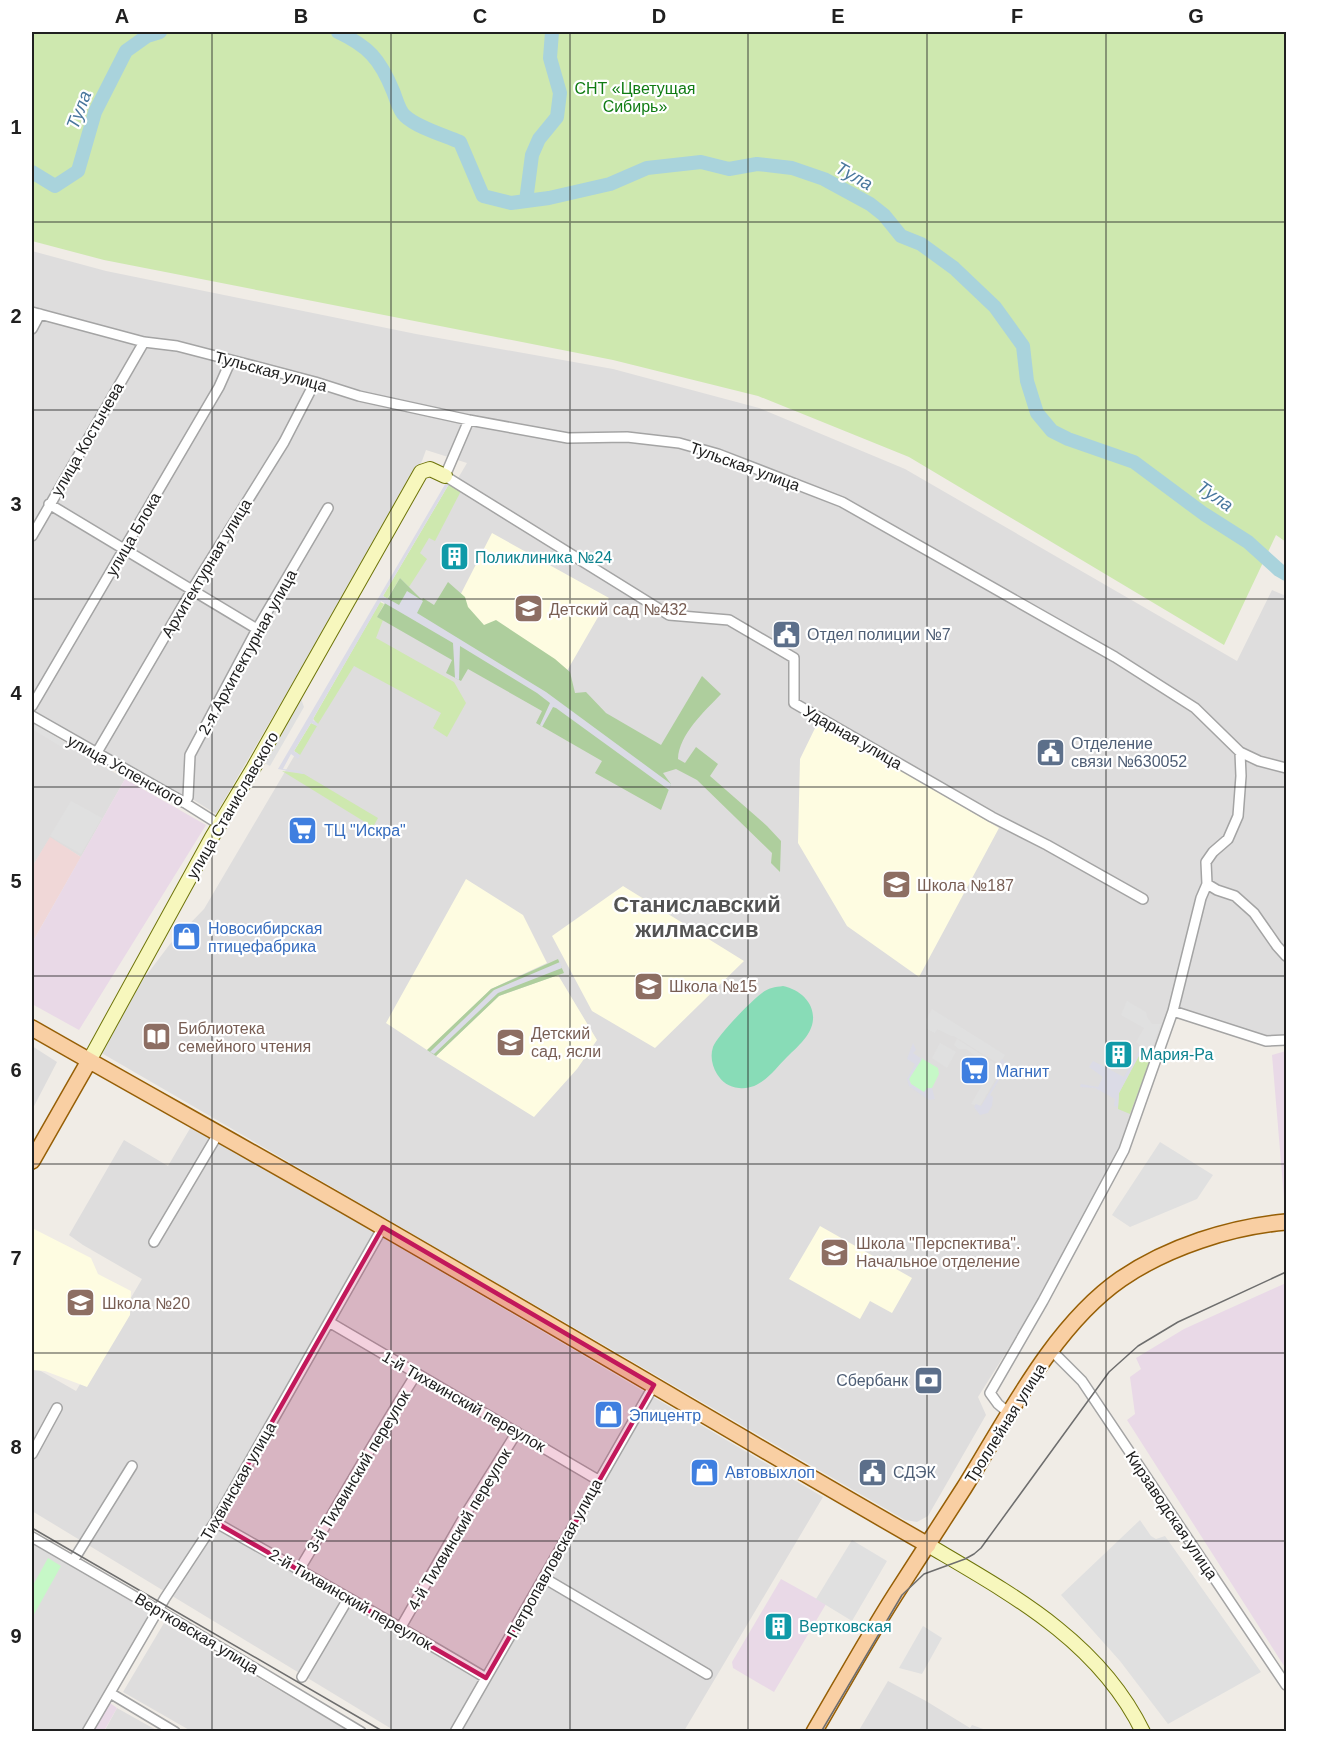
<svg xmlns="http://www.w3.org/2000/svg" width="1318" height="1763" viewBox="0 0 1318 1763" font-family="Helvetica,sans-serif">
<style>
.residential{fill:#dedddd}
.commercial{fill:#f0d7d7}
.industrial{fill:#e9d9e7}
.education{fill:#fefce1}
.grass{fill:#cee8af}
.forest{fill:#aece9d}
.park{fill:#c6f8c7}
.pitch{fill:#88dcb7}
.parking{fill:#e0e0e0}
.plaza{fill:#dbdbe6}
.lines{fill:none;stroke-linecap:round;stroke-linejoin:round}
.river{stroke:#a9d3dc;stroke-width:14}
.street-casing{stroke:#a4a4a4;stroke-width:12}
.secondary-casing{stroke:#6e7409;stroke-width:16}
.primary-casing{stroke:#965f06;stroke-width:18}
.street{stroke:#fff;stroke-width:9}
.secondary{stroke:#f7f7bd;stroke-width:14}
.primary{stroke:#f9cfa3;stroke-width:15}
.tram{stroke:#6e6e6e;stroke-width:1.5}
.marked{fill:#c2185b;fill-opacity:0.2;stroke:#c2185b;stroke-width:4.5;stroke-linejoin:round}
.grid{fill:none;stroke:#202020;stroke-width:1.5;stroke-opacity:0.55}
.labels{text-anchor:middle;stroke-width:4.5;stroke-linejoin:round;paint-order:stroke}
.park-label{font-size:16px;fill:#107c13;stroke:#fff}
.street-label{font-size:16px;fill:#202020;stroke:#fff}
.culture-label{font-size:16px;fill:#0d838f;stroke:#fff;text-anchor:start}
.education-label{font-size:16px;fill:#785e54;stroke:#fff;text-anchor:start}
.service-label{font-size:16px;fill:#4e5e75;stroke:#fff;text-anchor:start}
.shop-label{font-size:16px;fill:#366cbe;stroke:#fff;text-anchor:start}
.water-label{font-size:18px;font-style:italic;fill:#49779d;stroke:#fff}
.district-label{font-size:22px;font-weight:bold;fill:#535353;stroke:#fff}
.neatline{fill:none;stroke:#202020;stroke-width:2}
.grid-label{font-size:20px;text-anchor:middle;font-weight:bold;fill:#202020}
</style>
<rect width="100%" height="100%" fill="#f0ece6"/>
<path class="residential" d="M32,251L106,271L416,334L613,369L759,408L905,469L1237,661L1272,590L1286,596V1040L1266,1041L1170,1010L1117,1153L1039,1300L978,1397L986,1415L928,1516L917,1522L905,1520L98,1051L124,1005L170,944L204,909L467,463L426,450L422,461L216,814L189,797L185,803L32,716Z
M32,723L125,779L81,857L50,838L32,867Z
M32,1046L57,1062L32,1110Z
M192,1125L823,1497L684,1731H395L32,1511V1366L76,1391L142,1279L83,1245L69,1235L124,1140L168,1166Z
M32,1541L154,1612L84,1731L32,1732Z
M164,1623L349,1731H191L123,1692Z
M888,1681L926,1701L970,1728L972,1725L986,1730L1005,1732H858Z
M117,1708L158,1731L104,1732Z"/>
<path class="commercial" d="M50,837L81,857L32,943V867Z"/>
<path class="industrial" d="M125,779L206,825L79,1030L32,1004V943Z
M1286,1051V1198H1284L1272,1055Z
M1286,1283V1669L1127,1420L1135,1414L1130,1377L1141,1369L1136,1358L1184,1329Z
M781,1579L826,1604L774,1692L733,1668L732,1662Z
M110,1703L117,1708L104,1731H93Z"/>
<path class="education" d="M492,533L609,598L560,683L448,619Z
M818,722L999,828L919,977L847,926L798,843L800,759Z
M466,879L523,915L547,963L491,989L427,1050L386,1023Z
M623,886L744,961L655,1048L592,1011L552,936Z
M558,975L597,1040L577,1069L534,1117L436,1056L499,996Z
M820,1226L912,1278L892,1313L870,1301L860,1319L789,1279Z
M32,1228L91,1258L98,1274L131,1291L130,1315L87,1387L45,1371L32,1370Z"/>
<path class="grass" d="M32,32H1286V542L1276,535L1224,645L909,457L758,396L613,360L104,260L32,241Z
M449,484L461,491L435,541L429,538L420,553L427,559L409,587L400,578L387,599L383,596Z
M380,602L384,604L377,617L383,620L376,638L454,682L466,703L447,737L433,728L441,713L354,666L318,724L313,719Z
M311,723L317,726L300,755L294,751Z
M282,771L304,774L378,818L373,827Z
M1142,1050L1150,1052L1152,1055L1130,1114L1118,1109L1119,1093Z"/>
<path class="forest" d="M400,578L422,600L423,598L434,605L448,582L465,597L468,607L484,625L496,620L555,659L570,672L575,693L586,692L606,713L661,745L702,676L721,694C705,711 679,734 678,759L685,763L696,747L718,764L710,776L767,826L781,841L780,872L771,863L772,853L697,780L676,769L663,773L671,784L661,810L595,773L602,761L536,723L542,711L468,669L461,681L446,673L452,660L377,617Z
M558,959L564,973L499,996L436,1056L427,1050L491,989Z"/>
<path class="park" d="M921,1058L938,1068L939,1074L932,1088L927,1089L924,1093L911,1084L909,1079Z
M48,1558L61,1566L32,1618V1587Z"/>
<path class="pitch" d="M783,986C807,991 823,1014 806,1037C801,1044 793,1051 787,1057C774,1070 760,1091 739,1088C729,1087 722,1082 717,1074C712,1066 710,1056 713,1047C717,1036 751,1001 762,993C768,988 775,987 783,986Z"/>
<path class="parking" d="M299,693L304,707L270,766L260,761Z
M32,723L73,747L70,752L32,729Z
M71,801L102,818L81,854L50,836Z
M1127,1001L1146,1012L1147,1017L1152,1024H1161L1150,1052L1142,1050L1141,1046L1136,1042L1144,1028L1121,1015Z
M932,1009L1005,1055L999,1064L954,1036H951L937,1029L935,1033L927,1029L926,1019Z
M957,1039L1002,1068L980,1106L971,1104L990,1072V1066L966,1049H959L954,1045Z
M940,1043L956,1052L947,1068L932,1058Z
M1160,1142L1213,1175L1197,1199L1130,1227L1112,1215Z
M1140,1520L1151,1536L1156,1539L1165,1536L1261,1672L1168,1724L1120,1661L1061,1595Z
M852,1540L887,1561L852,1621L816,1599Z
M923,1626L942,1638L922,1674L899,1668Z"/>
<path class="plaza" d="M447,481L449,484L383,596L399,605L407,591L423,601L417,613L546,692L671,784L669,790L556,708L553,707L542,727L540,725L550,703L537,693L460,646L459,680L455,678L453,643L381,601L314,717L313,720L318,724L317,726L311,723L294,751L300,755L298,759L291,754L284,767L283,769L300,771L304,774L278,769Z
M560,962L562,968L498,993L434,1054L430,1052L494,990Z
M913,1043L916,1050L913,1053L922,1059L909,1079L911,1084L924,1092L927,1088H932L935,1099L929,1100L909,1086L907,1079L915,1064L907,1059Z
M1142,1046V1050L1119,1093L1118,1107L1114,1106L1115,1099L1095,1088L1080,1087L1081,1084L1098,1087L1103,1077L1089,1067L1093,1061L1124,1077Z
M1002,1059L1006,1063V1068L990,1095L993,1097L992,1106L988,1113L980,1115L974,1107L976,1104L981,1106L1004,1068L999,1064Z"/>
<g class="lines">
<path class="river" d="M338,32C368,46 380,59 393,91C396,98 399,111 405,116C418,128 444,135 460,142L483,196L511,203L549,198L610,184L647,168L701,162L729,169L757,164L792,168L824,179L870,204L884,215L901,236L921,244L954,268L995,307L1023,346L1027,381L1037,413L1052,431L1068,439L1134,462L1204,514L1248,542L1279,570L1286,574
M32,172L55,186L78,171L95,112L126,51L147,36L160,32
M526,201L532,155L539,139L557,117L560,93L550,58L552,32"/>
<defs>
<path id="street" d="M32,312L144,342L177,346L231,360L315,382L359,396L469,420L568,438L627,437L679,443L718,454L842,502L1115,657L1195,708L1240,752L1259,761L1286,768
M32,329L40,314
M469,420L445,476L669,615L729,620L794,658V703L992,817L1047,845L1143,899
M49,504L257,629
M32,536L144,342
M32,706L219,387L231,360
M32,716L185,803L220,825
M96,754L192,590L284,442L315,382
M185,803L188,797L190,755L257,629L328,508
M1207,884L1217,890L1235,896L1254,913L1277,946L1286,956
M1173,1011L1266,1041L1286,1040
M154,1242L218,1134
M329,1322L598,1480
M1051,1350L1082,1381L1286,1685
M1010,1414L998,1404L990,1393L1043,1301L1124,1150L1173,1011L1201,898L1207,884L1206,862L1213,852L1228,839L1238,816L1241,776L1240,752
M32,1454L57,1408
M215,1522C306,1574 396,1624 486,1678
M32,1537L158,1610L361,1732
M73,1561L132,1466
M299,1570C339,1504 376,1437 417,1373
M544,1578L707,1674
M401,1627L467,1512L517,1432
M302,1677L348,1599
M110,1693L175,1732
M87,1732L165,1598L215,1522L383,1227
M455,1732L654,1385"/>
<path id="secondary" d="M89,1061L212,837L254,767L421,472L430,469L445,476
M928,1545C1011,1594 1099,1641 1143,1732"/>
<path id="primary" d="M32,1028C149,1095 267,1160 384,1228C566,1333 746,1441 928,1545
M32,1161L89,1061
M814,1732C841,1686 867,1639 895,1595C918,1559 941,1524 964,1488C1007,1419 1053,1326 1121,1279C1168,1247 1230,1227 1286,1222"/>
</defs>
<use href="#street" class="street-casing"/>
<use href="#secondary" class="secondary-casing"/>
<use href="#primary" class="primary-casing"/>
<use href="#street" class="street"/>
<use href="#secondary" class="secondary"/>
<use href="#primary" class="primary"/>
<path class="tram" d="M32,1528L384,1732
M821,1732L902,1595L924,1574L965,1559L974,1554L981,1548L1109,1372L1138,1346L1178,1322L1286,1272"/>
</g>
<path class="marked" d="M383,1227L654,1385L486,1678L215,1522Z"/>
<path class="grid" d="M212,32V1732M391,32V1732M570,32V1732M748,32V1732M927,32V1732M1106,32V1732M32,222H1286M32,410H1286M32,599H1286M32,787H1286M32,976H1286M32,1164H1286M32,1353H1286M32,1541H1286"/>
<defs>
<symbol id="building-square" viewBox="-11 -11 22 22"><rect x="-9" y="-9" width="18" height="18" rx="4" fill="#0f9aa8" stroke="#fff"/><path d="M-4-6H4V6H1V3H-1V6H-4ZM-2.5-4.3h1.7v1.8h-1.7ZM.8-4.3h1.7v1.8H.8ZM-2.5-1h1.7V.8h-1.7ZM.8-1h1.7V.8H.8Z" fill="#fff"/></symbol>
<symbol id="school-square" viewBox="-11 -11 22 22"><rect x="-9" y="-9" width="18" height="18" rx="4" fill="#8d6e63" stroke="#fff"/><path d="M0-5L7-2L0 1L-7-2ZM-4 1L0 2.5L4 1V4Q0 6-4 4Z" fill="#fff"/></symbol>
<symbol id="civic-square" viewBox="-11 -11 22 22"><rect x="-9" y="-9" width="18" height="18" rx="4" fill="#5c6f8a" stroke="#fff"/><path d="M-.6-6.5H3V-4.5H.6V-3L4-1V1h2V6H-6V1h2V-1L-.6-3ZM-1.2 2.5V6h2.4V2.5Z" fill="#fff"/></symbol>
<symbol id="supermarket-square" viewBox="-11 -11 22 22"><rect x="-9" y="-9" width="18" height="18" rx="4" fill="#3f7fe0" stroke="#fff"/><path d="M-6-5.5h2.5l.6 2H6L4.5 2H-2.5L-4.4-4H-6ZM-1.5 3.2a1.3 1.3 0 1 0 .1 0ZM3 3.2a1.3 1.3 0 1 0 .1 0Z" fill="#fff"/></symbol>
<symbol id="shop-square" viewBox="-11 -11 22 22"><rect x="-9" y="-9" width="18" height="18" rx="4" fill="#3f7fe0" stroke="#fff"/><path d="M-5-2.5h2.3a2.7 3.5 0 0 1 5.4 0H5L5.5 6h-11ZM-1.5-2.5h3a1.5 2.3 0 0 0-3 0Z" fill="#fff"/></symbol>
<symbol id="library-square" viewBox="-11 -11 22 22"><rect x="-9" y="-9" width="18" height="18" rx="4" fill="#8d6e63" stroke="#fff"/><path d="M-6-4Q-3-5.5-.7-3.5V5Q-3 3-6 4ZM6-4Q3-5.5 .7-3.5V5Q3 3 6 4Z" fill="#fff"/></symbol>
<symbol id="bank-square" viewBox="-11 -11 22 22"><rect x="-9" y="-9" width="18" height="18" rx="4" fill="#5c6f8a" stroke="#fff"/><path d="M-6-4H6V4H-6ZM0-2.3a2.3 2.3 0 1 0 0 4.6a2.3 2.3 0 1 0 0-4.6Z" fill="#fff"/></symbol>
</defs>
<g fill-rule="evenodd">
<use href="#building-square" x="438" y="540" width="33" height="33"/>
<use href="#school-square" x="512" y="592" width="33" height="33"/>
<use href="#civic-square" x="770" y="618" width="33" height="33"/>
<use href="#civic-square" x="1034" y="736" width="33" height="33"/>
<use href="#supermarket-square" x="286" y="814" width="33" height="33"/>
<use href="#school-square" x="880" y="868" width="33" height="33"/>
<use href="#shop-square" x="170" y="920" width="33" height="33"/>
<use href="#school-square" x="632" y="970" width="33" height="33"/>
<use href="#library-square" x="140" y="1020" width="33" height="33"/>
<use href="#school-square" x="494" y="1026" width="33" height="33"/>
<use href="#building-square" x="1102" y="1038" width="33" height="33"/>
<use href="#supermarket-square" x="958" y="1054" width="33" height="33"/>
<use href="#school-square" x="818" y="1236" width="33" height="33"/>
<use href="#school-square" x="64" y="1286" width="33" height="33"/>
<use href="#bank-square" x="912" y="1364" width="33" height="33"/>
<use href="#shop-square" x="592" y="1398" width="33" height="33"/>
<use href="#shop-square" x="688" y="1456" width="33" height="33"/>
<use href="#civic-square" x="856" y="1456" width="33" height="33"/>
<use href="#building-square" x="762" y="1610" width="33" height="33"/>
</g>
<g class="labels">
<g class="park-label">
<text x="635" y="94">СНТ «Цветущая<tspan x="635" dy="18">Сибирь»</tspan></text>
</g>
<g class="street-label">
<text transform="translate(271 371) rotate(15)" y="6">Тульская улица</text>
<text transform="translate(87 439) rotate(-60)" y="6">улица Костычева</text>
<text transform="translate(745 466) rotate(20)" y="6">Тульская улица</text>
<text transform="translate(133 534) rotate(-60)" y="6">улица Блока</text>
<text transform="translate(206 568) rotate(-59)" y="6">Архитектурная улица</text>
<text transform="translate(247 652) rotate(-61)" y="6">2-я Архитектурная улица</text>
<text transform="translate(853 737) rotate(30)" y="6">Ударная улица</text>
<text transform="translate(126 770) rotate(29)" y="6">улица Успенского</text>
<text transform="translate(232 805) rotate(-60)" y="6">улица Станиславского</text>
<text transform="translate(464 1401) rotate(30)" y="6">1-й Тихвинский переулок</text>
<text transform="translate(1005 1423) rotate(-58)" y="6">Троллейная улица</text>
<text transform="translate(358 1471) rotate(-59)" y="6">3-й Тихвинский переулок</text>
<text transform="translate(238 1481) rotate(-60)" y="6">Тихвинская улица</text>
<text transform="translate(1172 1515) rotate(56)" y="6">Кирзаводская улица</text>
<text transform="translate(459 1529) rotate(-59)" y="6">4-й Тихвинский переулок</text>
<text transform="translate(554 1558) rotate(-61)" y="6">Петропавловская улица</text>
<text transform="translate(351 1599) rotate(30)" y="6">2-й Тихвинский переулок</text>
<text transform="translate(197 1633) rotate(31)" y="6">Вертковская улица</text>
</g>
<g class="culture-label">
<text x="475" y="563">Поликлиника №24</text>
<text x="1140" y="1060">Мария-Ра</text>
<text x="799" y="1632">Вертковская</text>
</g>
<g class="education-label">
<text x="549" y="615">Детский сад №432</text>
<text x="917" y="891">Школа №187</text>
<text x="669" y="992">Школа №15</text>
<text x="178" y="1034">Библиотека<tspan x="178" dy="18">семейного чтения</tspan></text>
<text x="531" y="1039">Детский<tspan x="531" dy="18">сад, ясли</tspan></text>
<text x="856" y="1249">Школа "Перспектива".<tspan x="856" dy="18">Начальное отделение</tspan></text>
<text x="102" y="1309">Школа №20</text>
</g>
<g class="service-label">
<text x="807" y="640">Отдел полиции №7</text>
<text x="1071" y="749">Отделение<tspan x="1071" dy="18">связи №630052</tspan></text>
<text x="908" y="1386" text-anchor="end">Сбербанк</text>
<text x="893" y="1478">СДЭК</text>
</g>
<g class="shop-label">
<text x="324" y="836">ТЦ "Искра"</text>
<text x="208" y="934">Новосибирская<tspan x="208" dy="18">птицефабрика</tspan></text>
<text x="996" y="1077">Магнит</text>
<text x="629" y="1421">Эпицентр</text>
<text x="725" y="1478">Автовыхлоп</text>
</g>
<g class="water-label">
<text transform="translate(79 110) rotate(-69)" y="6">Тула</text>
<text transform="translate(854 176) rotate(29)" y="6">Тула</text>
<text transform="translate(1215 496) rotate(35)" y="6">Тула</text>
</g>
<g class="district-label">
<text x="697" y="912">Станиславский<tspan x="697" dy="25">жилмассив</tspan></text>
</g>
</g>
<rect width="1318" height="1763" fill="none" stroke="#ffffff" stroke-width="66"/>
<rect x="33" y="33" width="1252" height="1697" class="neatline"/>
<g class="grid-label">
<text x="122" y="23">A</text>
<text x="301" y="23">B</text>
<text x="480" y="23">C</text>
<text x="659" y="23">D</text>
<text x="838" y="23">E</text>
<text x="1017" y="23">F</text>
<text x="1196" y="23">G</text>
<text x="16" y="134">1</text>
<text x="16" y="323">2</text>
<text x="16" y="511">3</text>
<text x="16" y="700">4</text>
<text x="16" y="888">5</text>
<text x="16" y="1077">6</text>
<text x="16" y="1265">7</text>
<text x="16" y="1454">8</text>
<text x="16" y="1643">9</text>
</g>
</svg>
